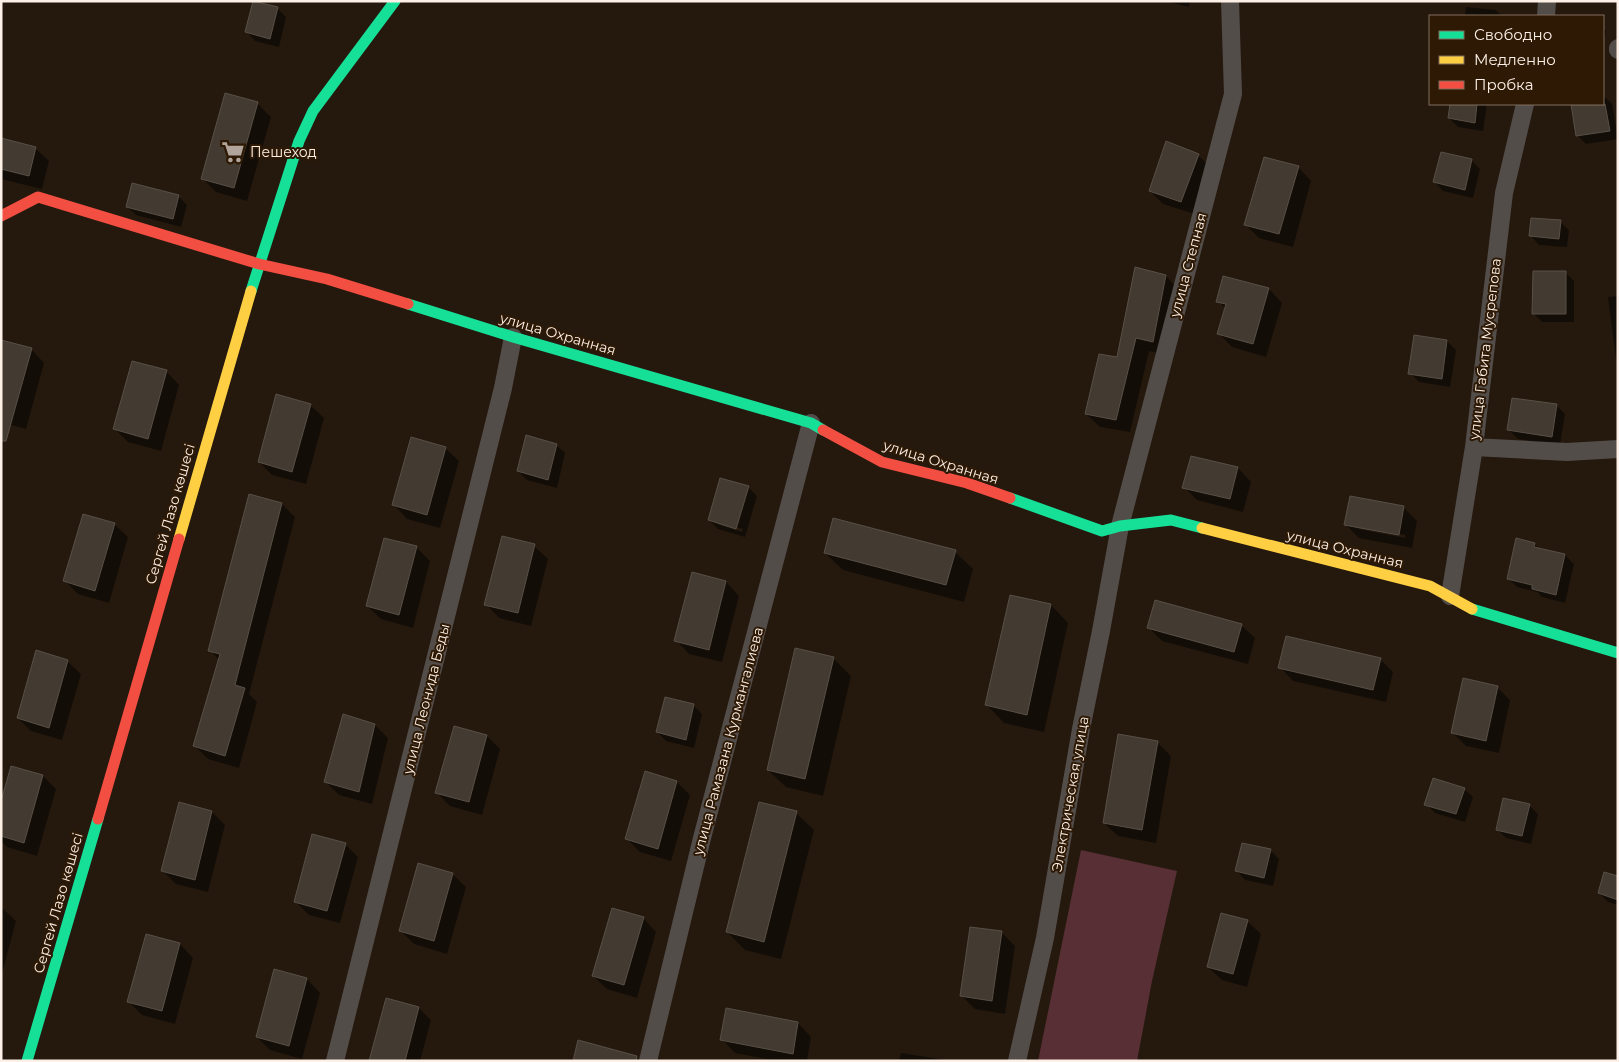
<svg xmlns="http://www.w3.org/2000/svg" width="1619" height="1062" viewBox="0 0 1619 1062" font-family="Montserrat,sans-serif">
<style>
.green{fill:#572f34}
.shadow{fill:#0007;fill-rule:evenodd}
.building{fill:#433b31;stroke:#585046}
.lines{fill:none;stroke-linecap:round;stroke-linejoin:round}
.street{stroke:#534d4a;stroke-width:18}
.fast{stroke:#16e098;stroke-width:11}
.slow{stroke:#ffcf43;stroke-width:11}
.jam{stroke:#f24e42;stroke-width:11}
.labels{text-anchor:middle;stroke-width:4;stroke-linejoin:round;paint-order:stroke}
.poi-label{font-size:14px;fill:#fdf1e7;stroke:#2e1905;text-anchor:start}
.street-label{font-size:14px;fill:#fdf1e7;stroke:#2e1905}
</style>
<rect width="100%" height="100%" fill="#25190e"/>
<path class="green" d="M1081,850L1177,871L1152,981L1137,1061H1038Z"/>
<path class="shadow" d="M1165,1H1190L1189,7Z
M1466,7L1496,10L1502,16H1465Z
M278,9L286,17L279,47L255,41L247,32Z
M1603,28L1606,31L1603,45Z
M1603,95L1612,104L1618,139L1586,144L1577,135L1572,104H1603Z
M257,103L271,117L247,201L216,192L202,178Z
M1451,104H1487L1483,131L1458,127L1449,118Z
M1,139L35,148L49,161L42,189L1,179Z
M1198,155L1211,168L1195,214L1163,204L1150,191Z
M1471,160L1480,169L1473,198L1443,191L1435,182Z
M1298,167L1311,181L1293,247L1259,238L1246,225Z
M178,196L187,205L181,227L136,215L127,207Z
M1560,222L1569,230L1567,247L1539,245L1531,236Z
M1566,273L1574,281V322H1542L1533,313Z
M1166,276L1179,290L1166,355L1149,351L1130,432L1100,427L1086,414Z
M1224,277L1269,289L1282,303L1266,357L1232,347L1219,334L1226,309L1218,301Z
M1618,296V360L1616,359L1608,297Z
M1447,341L1456,350L1450,387L1419,382L1410,373Z
M31,349L44,363L26,429L1,422Z
M166,371L179,385L161,451L128,442L114,428Z
M310,405L324,418L306,484L272,475L259,462Z
M1556,405L1565,414L1560,445L1518,439L1509,430Z
M556,445L565,453L557,488L527,480L518,471Z
M445,448L459,461L440,528L407,519L394,505Z
M1238,468L1251,482L1243,512L1197,500L1184,487Z
M748,487L757,496L745,537L718,529L709,520ZM718,522L743,529L742,532L718,524Z
M250,496L282,504L295,517L249,694L257,702L239,768L208,759L195,746L219,660L210,650Z
M1403,507L1417,521L1412,548L1359,538L1346,525ZM1359,527L1405,535V538L1359,529Z
M114,524L128,537L109,603L78,594L65,581Z
M1535,544L1539,549L1565,555L1574,564L1565,603L1542,597L1537,592L1517,587L1508,578Z
M534,546L548,559L531,626L499,618L486,604Z
M416,547L430,561L413,628L381,619L367,606Z
M955,552L973,569L964,602L843,570L825,553Z
M693,574L726,582L739,596L722,662L689,654L676,640Z
M1051,605L1068,623L1044,732L1004,723L987,705Z
M1241,625L1255,638L1248,664L1162,641L1148,627Z
M833,658L851,676L823,796L786,787L768,770Z
M1380,659L1393,672L1386,702L1293,681L1280,667Z
M67,661L81,674L62,740L31,731L18,718Z
M1497,687L1510,700L1499,753L1466,746L1453,733Z
M693,705L702,714L694,748L666,741L657,732Z
M375,725L388,738L372,804L339,795L326,782Z
M487,736L500,749L482,815L450,806L437,793Z
M1157,742L1171,756L1156,843L1118,836L1104,823Z
M43,776L56,789L37,856L7,847L1,841V805Z
M677,782L690,795L671,861L640,852L627,839Z
M1464,789L1473,797L1465,822L1435,813L1426,804Z
M180,804L212,812L225,825L208,892L176,884L163,871Z
M1529,805L1538,814L1531,844L1506,838L1497,829Z
M796,813L814,830L781,959L745,950L727,932Z
M345,844L358,857L340,923L309,915L295,901Z
M1270,850L1279,859L1273,886L1245,880L1237,871Z
M452,874L466,887L447,954L414,944L401,931Z
M1618,877V905L1608,902L1599,893Z
M1,907L16,921L1,977Z
M643,918L656,932L637,998L607,989L593,976Z
M1247,921L1261,934L1247,987L1222,980L1208,967Z
M1001,932L1015,946L1005,1014L975,1009L962,996Z
M146,935L180,944L193,958L175,1024L142,1015L128,1001Z
M307,979L320,993L302,1059L270,1050L257,1037Z
M419,1008L431,1020L420,1061H370Z
M798,1023L811,1037L807,1061H777L735,1053L722,1039Z
M901,1053L952,1061H899Z"/>
<path class="building" d="M253,1L278,7L270,39L245,32Z
M225,93L258,102L234,188L201,179Z
M1450,104H1477L1475,123L1448,118Z
M1571,104H1605L1610,131L1576,136Z
M1,138L36,147L29,176L1,169Z
M1166,141L1199,154L1181,202L1149,191Z
M1441,152L1472,159L1465,190L1433,182Z
M1264,157L1299,166L1279,234L1244,225Z
M132,183L179,195L173,219L126,207Z
M1531,218L1561,220L1559,239L1529,236Z
M1135,267L1166,275L1153,342L1136,338L1116,420L1085,414L1099,354L1117,357Z
M1533,271H1566V314H1532Z
M1223,276L1269,288L1253,344L1217,334L1226,304L1216,302Z
M1414,335L1447,340L1442,379L1408,374Z
M1,340L32,348L6,441H1Z
M132,361L167,370L148,439L113,429Z
M276,394L311,404L292,472L258,462Z
M1512,398L1557,404L1552,437L1507,430Z
M526,435L557,444L548,480L517,471Z
M411,437L446,447L427,515L392,505Z
M1191,456L1238,467L1230,499L1182,488Z
M720,478L749,486L736,529L708,520Z
M249,494L282,503L235,685L245,688L225,756L193,746L220,654L208,651Z
M1350,496L1404,506L1399,535L1344,525Z
M83,514L115,523L95,591L63,581Z
M833,518L956,550L946,585L824,553Z
M502,536L535,544L518,613L484,605Z
M384,538L417,546L399,615L366,606Z
M1516,538L1535,543L1534,547L1565,554L1556,595L1532,589V585L1507,579Z
M692,572L726,581L709,650L674,641Z
M1010,595L1051,604L1027,715L985,705Z
M1155,600L1242,624L1234,652L1147,628Z
M1286,636L1381,658L1373,690L1278,668Z
M795,648L834,657L805,779L767,770Z
M36,650L68,660L49,728L17,718Z
M1463,678L1498,686L1486,741L1451,733Z
M665,697L694,704L686,740L656,732Z
M343,714L375,724L359,792L324,782Z
M454,726L487,735L469,802L435,793Z
M1118,734L1158,741L1142,830L1103,823Z
M11,766L43,775L24,843L1,836V801Z
M645,771L677,781L658,849L625,839Z
M1433,778L1465,788L1456,814L1424,805Z
M1503,798L1530,804L1522,836L1496,830Z
M179,802L212,811L195,880L161,871Z
M759,802L797,811L764,942L726,932Z
M312,834L346,843L327,911L294,902Z
M1242,843L1271,849L1264,878L1235,871Z
M418,863L453,873L434,941L399,931Z
M1604,872L1618,876V900L1598,893Z
M612,908L644,917L624,985L592,976Z
M1221,913L1248,920L1233,974L1207,967Z
M970,927L1002,931L992,1001L960,996Z
M146,934L180,943L162,1011L127,1002Z
M274,969L307,978L289,1046L256,1037Z
M386,998L419,1007L405,1061H369Z
M726,1008L798,1022L793,1054L720,1040Z
M578,1040L637,1056L636,1061H573Z"/>
<g class="lines">
<path class="street" d="M1546,16L1547,1
M1618,48V50
M1474,447L1567,452L1618,449
M1450,596L1474,447L1504,193L1525,104
M335,1061L503,388L513,337
M648,1061L702,838L811,423
M1017,1061L1045,938L1081,729L1101,631L1120,526L1233,94L1230,1"/>
<path class="fast" d="M251,291L299,141L313,111L395,1
M408,304L513,337L811,423L823,430
M1010,498L1102,531L1120,526L1171,520L1202,528
M1472,609L1618,653
M27,1061L98,819"/>
<path class="slow" d="M1202,528L1430,586L1472,609
M179,539L251,291"/>
<path class="jam" d="M1,216L38,197L259,264L327,279L408,304
M823,430L882,462L967,483L1010,498
M98,819L179,539"/>
</g>
<defs>
<symbol id="supermarket-bare" viewBox="-9 -9 18 18"><path d="M-6-5.5h2.5l.6 2H6L4.5 2H-2.5L-4.4-4H-6ZM-1.5 3.2a1.3 1.3 0 1 0 .1 0ZM3 3.2a1.3 1.3 0 1 0 .1 0Z" fill="#b1a59b" stroke="#2e1905" stroke-width="2.5" paint-order="stroke"/></symbol>
</defs>
<g fill-rule="evenodd">
<use href="#supermarket-bare" x="217" y="136" width="32" height="32"/>
</g>
<g class="labels">
<g class="poi-label">
<text x="250" y="157">Пешеход</text>
</g>
<g class="street-label">
<text transform="translate(1188 265) rotate(-75)" y="5">улица Степная</text>
<text transform="translate(558 334) rotate(16)" y="5">улица Охранная</text>
<text transform="translate(1485 349) rotate(-83)" y="5">улица Габита Мусрепова</text>
<text transform="translate(941 462) rotate(17)" y="5">улица Охранная</text>
<text transform="translate(170 514) rotate(-74)" y="5">Сергей Лазо көшесі</text>
<text transform="translate(1345 549) rotate(14)" y="5">улица Охранная</text>
<text transform="translate(426 699) rotate(-76)" y="5">улица Леонида Беды</text>
<text transform="translate(728 741) rotate(-75)" y="5">улица Рамазана Курмангалиева</text>
<text transform="translate(1070 794) rotate(-80)" y="5">Электрическая улица</text>
<text transform="translate(58 903) rotate(-74)" y="5">Сергей Лазо көшесі</text>
</g>
</g>
<rect width="1619" height="1062" fill="none" stroke="#fdf1e7" stroke-width="5"/>
<rect x="1429" y="15" width="175" height="90" fill="#2e1905" stroke="#816f5f"/>
<rect x="1439" y="31" width="25" height="8" fill="#16e098" stroke="#816f5f"/>
<text x="1474" y="40" font-size="15" fill="#fdf1e7">Свободно</text>
<rect x="1439" y="56" width="25" height="8" fill="#ffcf43" stroke="#816f5f"/>
<text x="1474" y="65" font-size="15" fill="#fdf1e7">Медленно</text>
<rect x="1439" y="81" width="25" height="8" fill="#f24e42" stroke="#816f5f"/>
<text x="1474" y="90" font-size="15" fill="#fdf1e7">Пробка</text>
</svg>
